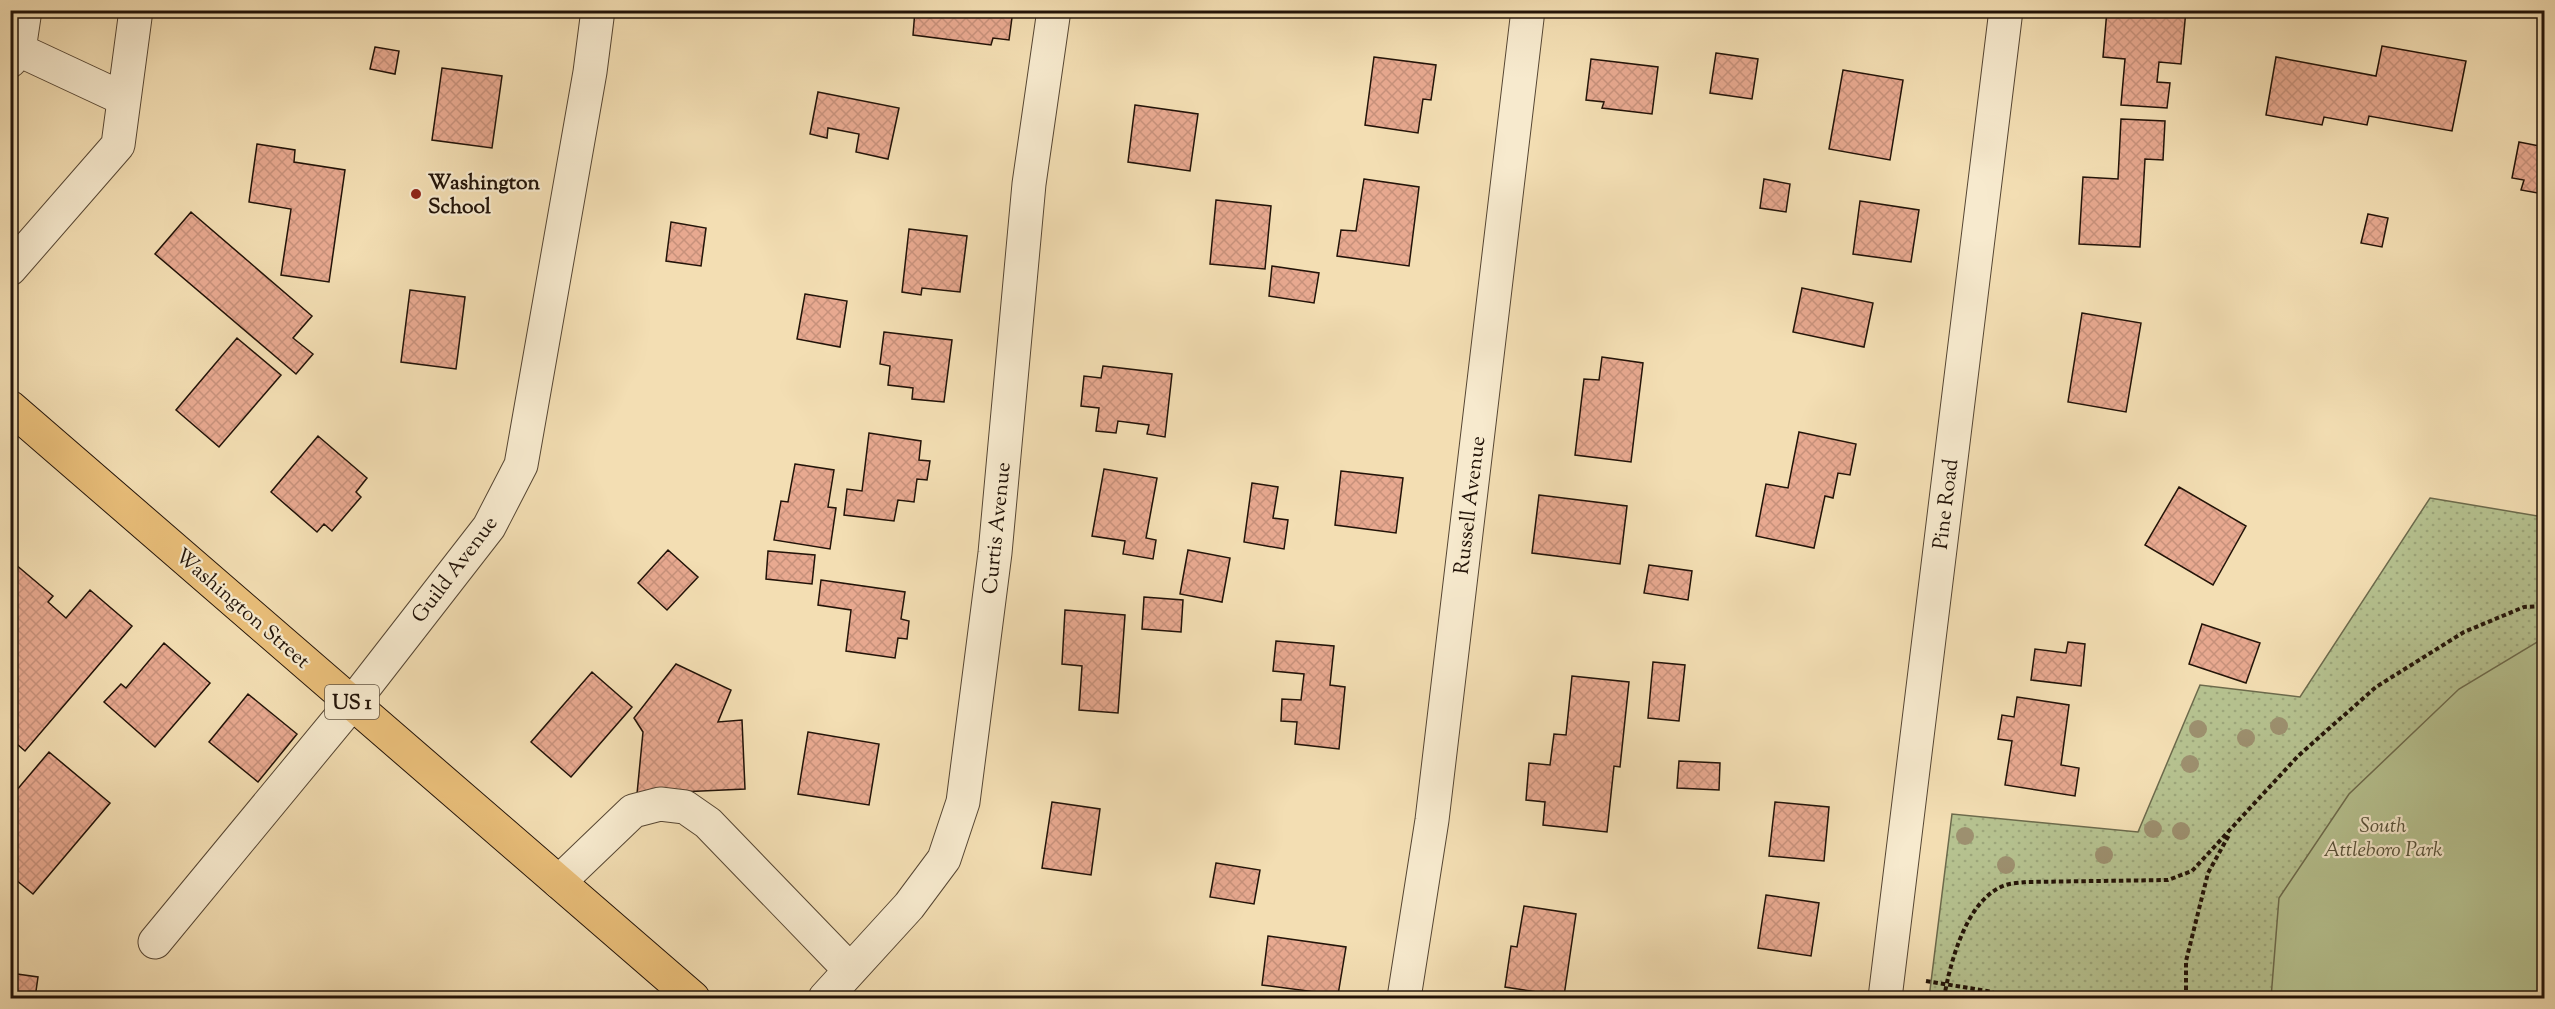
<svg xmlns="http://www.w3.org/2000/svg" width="2555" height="1009" viewBox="0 0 2555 1009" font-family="'Sorts Mill Goudy',serif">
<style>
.park{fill:url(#park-dots);stroke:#6c6a4c;stroke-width:1.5}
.garden{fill:#b6c290;stroke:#6c6a4c;stroke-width:1.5}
.building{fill:url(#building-cross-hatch);stroke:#221308;stroke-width:1.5}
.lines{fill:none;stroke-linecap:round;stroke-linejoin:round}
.minor-casing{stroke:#564633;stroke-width:35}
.major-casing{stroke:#221308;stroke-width:35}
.path{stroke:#221308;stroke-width:4;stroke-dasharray:4.5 3;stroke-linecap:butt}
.minor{stroke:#f7eace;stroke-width:33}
.major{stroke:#eabf7a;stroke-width:33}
.tree{fill:#9d906f}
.poi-dot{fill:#8f2418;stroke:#f7eace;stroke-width:2}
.labels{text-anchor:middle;stroke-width:4.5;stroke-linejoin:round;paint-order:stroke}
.shield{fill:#f7eace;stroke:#625443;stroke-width:1.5}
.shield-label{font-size:20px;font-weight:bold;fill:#221308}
.poi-label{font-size:21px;font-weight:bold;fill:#221308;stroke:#f7eace;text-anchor:start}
.street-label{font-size:21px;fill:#221308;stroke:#f7eace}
.park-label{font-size:21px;font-style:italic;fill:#565038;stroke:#f7eace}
</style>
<defs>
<pattern id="park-dots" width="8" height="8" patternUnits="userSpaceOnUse" patternTransform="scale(1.5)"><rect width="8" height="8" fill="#b6c290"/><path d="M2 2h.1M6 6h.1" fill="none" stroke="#9ca67b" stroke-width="1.8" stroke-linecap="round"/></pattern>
<pattern id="building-cross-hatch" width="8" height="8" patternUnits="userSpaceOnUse" patternTransform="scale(1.5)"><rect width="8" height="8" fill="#e8a990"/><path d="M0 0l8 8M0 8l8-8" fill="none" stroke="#c7917b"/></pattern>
</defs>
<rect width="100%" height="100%" fill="#f3deb3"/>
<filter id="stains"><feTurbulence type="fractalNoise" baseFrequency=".00333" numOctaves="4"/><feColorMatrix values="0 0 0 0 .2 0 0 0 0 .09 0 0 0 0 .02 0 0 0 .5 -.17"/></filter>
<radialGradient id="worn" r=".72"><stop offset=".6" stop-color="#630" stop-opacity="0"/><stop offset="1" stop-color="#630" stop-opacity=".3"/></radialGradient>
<path class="park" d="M2430,498L2544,517V998H1929L1952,814L2138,832L2200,685L2300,697Z"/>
<path class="garden" d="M2544,638V998H2271L2279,898L2349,794L2459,689Z"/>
<path class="building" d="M915,10H1013L1009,40L993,38L991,45L913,35Z
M2107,10H2186L2181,64L2159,62L2157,82L2170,83L2167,108L2121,105L2125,59L2103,57Z
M2382,46L2466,61L2452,131L2369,116L2367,125L2324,117L2322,125L2266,115L2276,57L2376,76Z
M375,47L399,51L395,74L370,69Z
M1716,53L1758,59L1752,99L1710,93Z
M1374,57L1436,65L1431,100L1423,99L1418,133L1365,125Z
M1591,59L1658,67L1652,114L1602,108L1604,102L1586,100Z
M442,68L502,76L492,148L432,140Z
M1843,70L1903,80L1890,160L1829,149Z
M818,92L899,108L888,159L856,152L859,134L828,128L827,138L810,134Z
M1135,105L1198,114L1190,171L1128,162Z
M2121,119L2165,121L2163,160L2145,159L2140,247L2079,244L2083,177L2118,179Z
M2519,142L2544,147V194L2521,190L2524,180L2512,178Z
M257,144L295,150L294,162L345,170L329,282L281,275L291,209L249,202Z
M1364,179L1419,187L1409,266L1337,256L1341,230L1356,231Z
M1764,179L1790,184L1786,212L1760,208Z
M1216,200L1271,206L1265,269L1210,264Z
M1860,201L1919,210L1911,262L1853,254Z
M191,212L312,316L293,338L313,354L296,374L155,254Z
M2368,214L2388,218L2382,247L2361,243Z
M671,222L706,228L701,266L666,261Z
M909,229L967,236L960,292L922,288L921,295L902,292Z
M1272,266L1319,273L1314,303L1269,296Z
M1802,288L1873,303L1864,347L1793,332Z
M410,290L465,297L456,369L401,362Z
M805,294L847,301L840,347L797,339Z
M2082,313L2141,323L2126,412L2068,402Z
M884,332L952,340L944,402L912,399L913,388L888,385L890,366L880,364Z
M237,338L281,375L219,447L176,410Z
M1602,357L1643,363L1631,462L1575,455L1584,379L1599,380Z
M1103,366L1172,374L1165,437L1147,434L1149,425L1118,421L1116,433L1096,431L1099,408L1081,406L1084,376L1101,378Z
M1799,432L1856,444L1850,475L1838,473L1833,498L1825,496L1814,548L1756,536L1766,484L1788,488Z
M869,433L921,441L919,460L930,461L927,480L917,479L914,502L898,500L894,521L844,515L847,489L862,491Z
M318,436L367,478L356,492L361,497L332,531L324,524L317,532L271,492Z
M795,464L834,470L828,507L836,508L830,549L774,540L781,501L788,502Z
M1104,469L1157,478L1146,538L1156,540L1153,559L1123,554L1125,541L1092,536Z
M1341,471L1403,478L1396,533L1335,525Z
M1252,483L1278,487L1273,518L1288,520L1284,549L1244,542Z
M2179,487L2246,526L2213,585L2145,545Z
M1539,495L1627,506L1620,564L1532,553Z
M668,550L698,577L667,610L638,583Z
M1188,550L1230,558L1222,602L1180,594Z
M768,551L815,555L812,584L766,579Z
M15,564L53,596L48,602L66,618L90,590L132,626L25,751L10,738V701L14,697L10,694V569Z
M1649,565L1692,571L1688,600L1644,593Z
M821,580L905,592L901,619L909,621L907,639L898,638L895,658L846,651L851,610L818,605Z
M1144,597L1183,600L1181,632L1142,629Z
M1065,610L1125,615L1118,713L1079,710L1082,666L1062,664Z
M2202,624L2260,643L2246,683L2189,664Z
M1276,641L1334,646L1330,685L1345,687L1339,749L1295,744L1297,722L1281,721L1282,699L1301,700L1304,674L1273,671Z
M2068,642L2085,644L2081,686L2031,680L2035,649L2066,653Z
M164,643L210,683L155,747L104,702L121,684L126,688Z
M1653,662L1685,665L1679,721L1648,718Z
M676,664L731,690L718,722L742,720L745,789L637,794L643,732L634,718Z
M592,672L632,707L571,777L531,742Z
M1572,676L1629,682L1620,767L1614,766L1607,832L1543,825L1545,802L1526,800L1529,763L1550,765L1554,734L1566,735Z
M248,694L297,734L258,782L209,742Z
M2017,697L2069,705L2061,765L2079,768L2075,796L2005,785L2012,741L1998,739L2002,715L2014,717Z
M808,732L879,744L869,805L798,794Z
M49,752L110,803L33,894L10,875V798Z
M1679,761L1720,763L1719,790L1677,788Z
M1052,802L1100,809L1091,875L1042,868Z
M1775,802L1829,807L1824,861L1769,856Z
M1216,863L1260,870L1254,904L1210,897Z
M1766,895L1819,903L1811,956L1758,948Z
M1524,906L1576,914L1564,996L1505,987L1511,946L1517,947Z
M1268,936L1346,947L1338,995L1262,985Z
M10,973L38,977L35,998H10Z"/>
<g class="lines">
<defs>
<path id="minor" d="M19,50L25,10
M10,61L19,50L124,99
M10,269L118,145L136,10
M559,882L633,811L660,804L685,807L708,823L850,970
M155,942L353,702L489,527L521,465L590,72L598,10
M825,998L909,906L944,859L963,802L995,553L1029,184L1054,10
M1404,998L1432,820L1528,10
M1885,998L2006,10"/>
<path id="major" d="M10,407L693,998"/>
</defs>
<use href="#minor" class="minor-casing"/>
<use href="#major" class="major-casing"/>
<path class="path" d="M1926,981L1993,992
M2186,990V961L2208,873L2229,835
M1944,998C1950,963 1966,901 2003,886C2010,883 2019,883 2026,882L2168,880L2192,871L2298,756L2376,687L2464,632L2524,607L2544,606"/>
<use href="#minor" class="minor"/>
<use href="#major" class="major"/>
</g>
<g class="tree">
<circle cx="2279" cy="726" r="9"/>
<circle cx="2198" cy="729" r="9"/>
<circle cx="2246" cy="738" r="9"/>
<circle cx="2190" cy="764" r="9"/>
<circle cx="2153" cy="829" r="9"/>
<circle cx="2181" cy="831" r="9"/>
<circle cx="1965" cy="836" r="9"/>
<circle cx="2104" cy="855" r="9"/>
<circle cx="2006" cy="865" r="9"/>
</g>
<circle class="poi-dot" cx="416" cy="194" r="6"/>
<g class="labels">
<rect class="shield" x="325" y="685" width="54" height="34" rx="4.5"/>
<g class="shield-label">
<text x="352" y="709">US 1</text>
</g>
<g class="poi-label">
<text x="428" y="189">Washington<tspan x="428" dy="24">School</tspan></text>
</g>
<g class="street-label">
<text transform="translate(1945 504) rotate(-83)" y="7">Pine Road</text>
<text transform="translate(1469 505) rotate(-83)" y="7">Russell Avenue</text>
<text transform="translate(996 528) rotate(-84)" y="7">Curtis Avenue</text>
<text transform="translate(454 569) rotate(-53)" y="7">Guild Avenue</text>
<text transform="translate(243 608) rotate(41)" y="7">Washington Street</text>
</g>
<g class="park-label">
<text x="2383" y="832">South<tspan x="2383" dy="24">Attleboro Park</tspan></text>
</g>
</g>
<rect width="2555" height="1009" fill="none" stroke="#f3deb3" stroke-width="36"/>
<rect x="12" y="12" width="2531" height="985" fill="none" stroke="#221308" stroke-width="3"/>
<rect x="18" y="18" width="2519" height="973" fill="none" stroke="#221308" stroke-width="1.5"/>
<rect width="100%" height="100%" filter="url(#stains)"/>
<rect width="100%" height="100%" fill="url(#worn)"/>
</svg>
